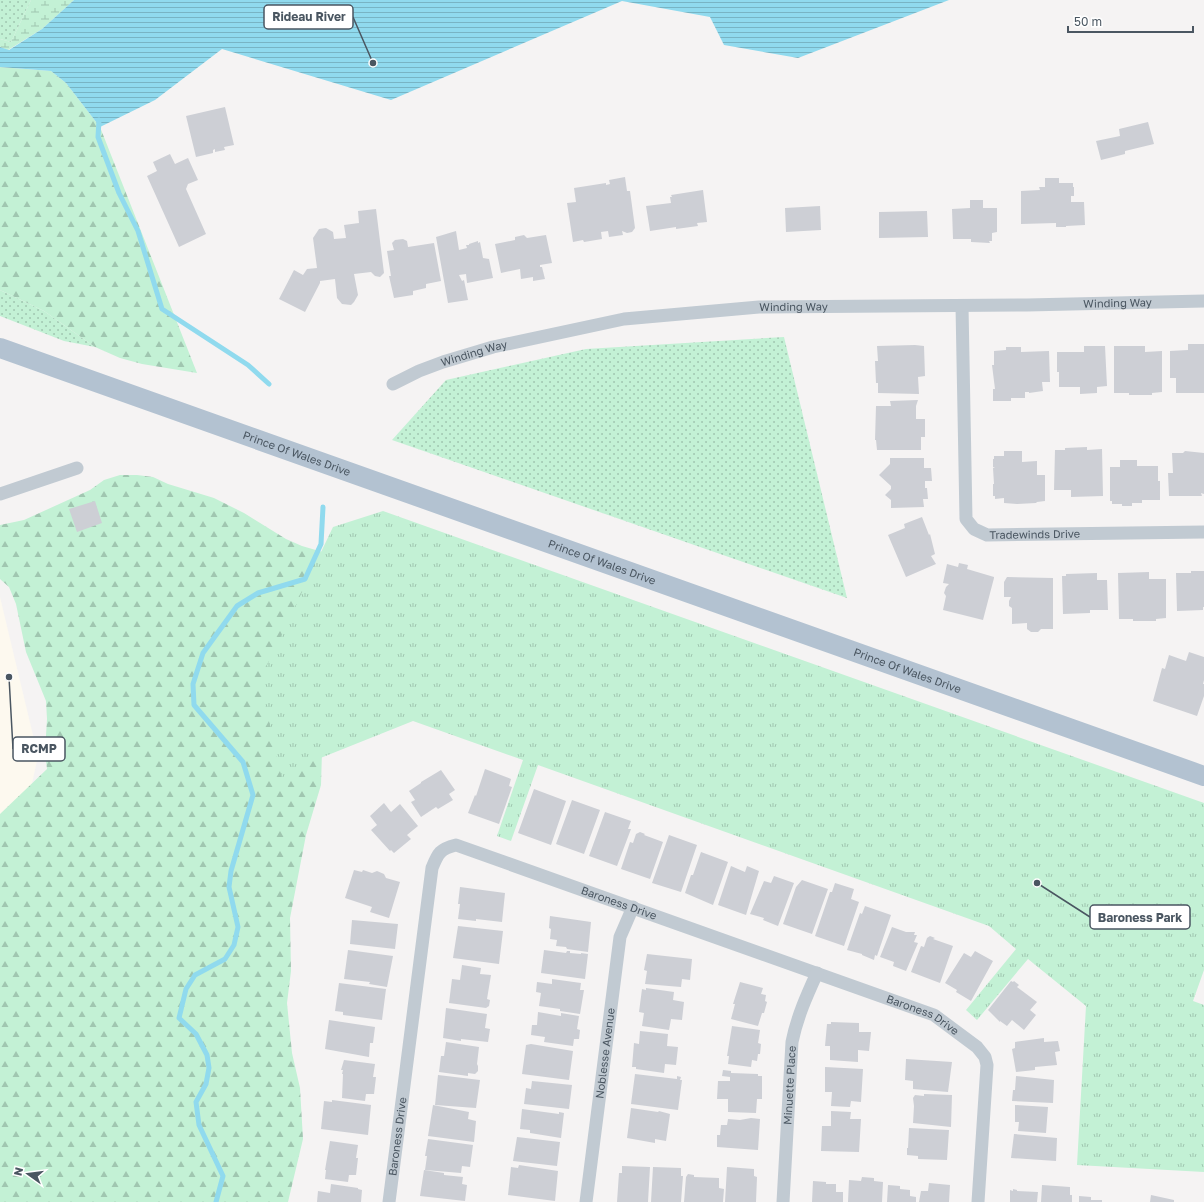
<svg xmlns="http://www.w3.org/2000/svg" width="1204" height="1202" viewBox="0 0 1204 1202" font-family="'Golos Text',sans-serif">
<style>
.commercial{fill:#fdf9ef}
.grass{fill:url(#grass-dots)}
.forest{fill:url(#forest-firs)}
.wetland{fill:url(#wetland-marsh)}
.park{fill:url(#park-tufts)}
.water{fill:url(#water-rules)}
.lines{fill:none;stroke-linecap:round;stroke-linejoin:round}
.stream{stroke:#90daee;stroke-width:5}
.building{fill:#cdcfd5}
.street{stroke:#c1cad2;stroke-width:13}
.primary{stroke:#b3c2d1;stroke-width:20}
.labels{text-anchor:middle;stroke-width:3;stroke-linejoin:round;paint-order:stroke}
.street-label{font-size:11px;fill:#4a5661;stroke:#fff}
.leader{fill:none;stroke:#4a5661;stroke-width:1.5}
.callout-dot{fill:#4a5661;stroke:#fff;stroke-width:1.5}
.callout{fill:#fff;stroke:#4a5661;stroke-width:1.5}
.callout-label{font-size:12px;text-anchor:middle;font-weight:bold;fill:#4a5661}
</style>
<defs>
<pattern id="grass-dots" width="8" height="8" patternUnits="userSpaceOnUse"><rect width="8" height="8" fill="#c3f1d5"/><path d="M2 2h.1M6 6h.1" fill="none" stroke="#a0c6b0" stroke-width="1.8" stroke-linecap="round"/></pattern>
<pattern id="forest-firs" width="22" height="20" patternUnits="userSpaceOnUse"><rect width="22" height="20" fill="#c3f1d5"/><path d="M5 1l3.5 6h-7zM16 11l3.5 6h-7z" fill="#a0c6b0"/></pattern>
<pattern id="wetland-marsh" width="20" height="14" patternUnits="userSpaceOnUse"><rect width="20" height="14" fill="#c3f1d5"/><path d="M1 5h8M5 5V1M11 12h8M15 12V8" fill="none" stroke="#a0c6b0"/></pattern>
<pattern id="park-tufts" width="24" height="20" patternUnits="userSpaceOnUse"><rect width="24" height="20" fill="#c3f1d5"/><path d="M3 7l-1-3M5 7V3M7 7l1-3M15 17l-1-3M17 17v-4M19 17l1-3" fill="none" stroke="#a0c6b0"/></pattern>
<pattern id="water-rules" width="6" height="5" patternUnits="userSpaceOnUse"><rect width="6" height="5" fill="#90daee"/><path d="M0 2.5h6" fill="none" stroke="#78b4c4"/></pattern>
</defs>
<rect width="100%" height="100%" fill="#f5f3f3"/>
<path class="commercial" d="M0,597L38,756L24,820L0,841Z"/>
<path class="grass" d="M0,0H31L11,42L0,39Z
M0,290L44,311L95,347L64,341L0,316Z
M784,337L847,598L392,440L446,380L586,349Z"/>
<path class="forest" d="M0,67L51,71L66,83L100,127L197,373L142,364L120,358L95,347L44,311L0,290Z
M120,475H137L153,477L168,484L214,498L244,513L286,539L302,546L384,570L322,752L321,785L306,835L290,918L291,971L287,1003L292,1053L300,1088L303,1139L288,1202H0V814L47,769L45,752L47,719L46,701L26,652L16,604L9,587L0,579V525L24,520L90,490L104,480Z"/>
<path class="wetland" d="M31,0H74L42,29L8,50L0,47V39L11,42Z"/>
<path class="park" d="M383,511L1204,803V970L1193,1001L1204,1005V1172L1077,1165L1086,1006L1028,959L977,1020L966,1010L1016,949L989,926L538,765L511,841L497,836L523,760L413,721L288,771L287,802L260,680L333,527Z"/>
<path class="water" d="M74,0H949L798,58L724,45L710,17L622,1L391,100L222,49L155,100L100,127L66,83L51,71L0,67V47L9,50L42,29Z"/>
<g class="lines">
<path class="stream" d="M99,120L98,137L119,193L138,231L162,309L248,365L269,384
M216,1202L223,1176L199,1125L196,1102L206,1084L209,1068L207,1055L196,1034L179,1018L186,989L195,975L225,959L234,945L238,927L229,887L231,871L253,795L243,762L194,705L193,684L203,653L237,606L258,593L305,579L321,544L323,507"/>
</g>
<path class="building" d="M225,107L234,145L224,147L225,150L215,152V149L213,150V153L196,157L186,116Z
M1148,122L1154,144L1125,151V154L1101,160L1096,141L1120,136L1119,129Z
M170,154L175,164L188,158L198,180L188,184L186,189L206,234L179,247L147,176L157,171L153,162Z
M625,177L627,191H630L635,228L632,232L627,233L622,231L623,235L609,237L608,231L601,232L602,239L584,242L583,240L573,242L567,203L576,202L574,188L606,183V185L610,184L609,180Z
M1045,178H1059V183H1073V187H1074V196H1071V202H1084L1085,225L1066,226V227H1056V223L1021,224V191L1040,190L1039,187H1045Z
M703,190L707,222L697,223L698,226L676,229V227L650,231L646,206L671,203L670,197H672L671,195Z
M970,200H983V208H997V232L992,233V241H989L990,243L971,242V239H953L952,209L970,208Z
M820,206L821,230L786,232L785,208Z
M376,209L384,273L380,277L375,276L371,272L354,274L358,295L354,302L351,305L342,304L337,298L335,279L320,281V283L305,312L279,299L294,270L303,275L307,269L317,268L313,238L319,229L326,228L333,232L334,239L346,238L344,225L359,223L358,211Z
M927,211L928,237L879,238V212Z
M456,231L459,250L467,248L466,245H469V244L478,241V243L480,242L483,258L489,259L493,278L467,283L466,274L459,275L462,281L464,280L468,300L448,303L436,237Z
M524,235L527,238L546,235L552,263L540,265V267H542L545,279L533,281V277L521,279L520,269L501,273L495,244L515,240V237Z
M403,239L407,241L408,247L434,243L441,281L426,284V288L413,291V295L394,298L389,276H391L387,251L394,250L392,243L395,240Z
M1188,344H1204V393H1176V378H1170V351L1188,350Z
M915,345L924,346L925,376L918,377L919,394L878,393V383H876L875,361H878L877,346Z
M1084,346H1105L1107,386L1097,387V393L1080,394V387H1059V372H1057V352H1084Z
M1114,346H1145V352L1162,351V392L1152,393V395H1129V393H1114Z
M1006,347H1021V352L1049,351L1050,382H1042L1043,391L1029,393V392H1025V398H1011V401H993V389H995L992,365H994V351L1006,350Z
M918,400L916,406V419H925V437H921V450H877L876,440H875L876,406H891L890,401Z
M1087,447V450L1102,449L1103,496L1071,497V490H1054L1055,450H1065V448Z
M1004,451H1022V462L1037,461V475H1045V501L1037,502L1036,503L1017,504L1004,503V498L995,499V496H993V484H994L993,468L995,467H993V459H994V456H1004Z
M1185,451L1204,453V494L1201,493L1202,496H1169L1168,473H1173L1172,453H1183Z
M890,458H924V468H931L932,481H925V488H927L928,499H923L924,507L891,508V500L885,495L891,489V486L879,475L890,464Z
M1120,460H1137V466H1158V481H1160V500H1142V503H1132V506H1122V504H1112V501H1110V467H1120Z
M95,501L102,523L77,532L69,509Z
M922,517L929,535L930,534L935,554L931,556L936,564L906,577L888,535L905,528L904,524Z
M959,563L968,565L967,569L994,577V578L983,620L943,610L946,596L944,593L946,587L949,584L943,583L947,564L958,567Z
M1191,571H1204V607H1203V610L1177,611L1176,573H1191Z
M1149,572V579H1166V618L1156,619V621H1133V619H1119L1118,573Z
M1097,573V580H1107L1108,610H1090V613L1063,614L1062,576H1066V574Z
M1007,577L1053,578V629H1041L1038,632H1031L1027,629V623L1012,624V608L1009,606V601L1011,597H1004V582Z
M1189,652L1204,657V680L1203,684H1204V696L1197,716L1153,701L1162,668L1165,669L1169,655L1186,661Z
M485,769L511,779L509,786L512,787L499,824L468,813L475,795L476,796Z
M441,770L455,790L449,794L453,800L438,809L436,807L421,817L411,802L415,800L409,791L421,783V782Z
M534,789L566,801L551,845L518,833Z
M572,800L600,810L584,854L556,844Z
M384,803L391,812L400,804L418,826L407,835L411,839L394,853L391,850L390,851L371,830L377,825L370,816Z
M605,812L631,821L628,829H631L617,866L589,856Z
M640,832L645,834L644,835L663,842L650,879L621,869L630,842L633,843L636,834Z
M669,835L697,845L681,892L652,883Z
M701,852L728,862L713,905L685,893L691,875H693Z
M731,866L745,872L747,866L759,871L746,915L718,905Z
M354,870L362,872L363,870L372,873L377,871L384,874L386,878L400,882L389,918L370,912L372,907L345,898Z
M774,876L794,883L778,926L763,920L764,918L750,914L764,881L771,883Z
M802,880L828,889L812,934L783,924L796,887Z
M835,883L854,889L851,899L859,902L844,946L815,936L830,892H832Z
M460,887L505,893L502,922L476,919V921L458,919L460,904H458Z
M865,906L891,915L877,956L875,955L874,960L862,955V954L847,950L860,913L862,914Z
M550,916L591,922L588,952L567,949L566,947L556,946L557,940L550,939L551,929L549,928Z
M352,920L398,924L395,949L350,944Z
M458,926L503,931L499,964L453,958Z
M892,927L906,932H915L914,935H917L914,942L918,943L906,971L893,966L894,962L880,957Z
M930,936L935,938L933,939L953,946L940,983L911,972L921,946L924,947L927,938Z
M348,950L393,956L387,987L369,984L370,982L344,979Z
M544,950L566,953L567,951H570V953L581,954V953L588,954L585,979L541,973Z
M975,951L993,961L971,1001L956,992L957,990L945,983L964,953L971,957Z
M647,954L692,959L690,980L682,979L681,987L645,984L647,971L644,970Z
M462,965L481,968L480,974L491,975L487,999L490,1000L489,1006L486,1008L449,1003L452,979L460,980Z
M552,979L581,983L580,990H584L580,1014L560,1011V1009L539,1006L541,993L536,992L537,982L552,984Z
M1011,981L1013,982L1014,981L1019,985L1017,987L1037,1002L1030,1010L1036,1015L1024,1030L1012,1020L1007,1026L1000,1021V1022L988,1010Z
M740,982L763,988L761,994L766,995L765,1001L767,1002L764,1013H762L758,1026L731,1019L735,1004H733Z
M339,983L386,989L382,1020L343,1015V1012L335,1011Z
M646,988L674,992L673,1000L684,1002L682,1020L671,1019L669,1030L642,1026L644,1013L639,1012L642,989L646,990Z
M446,1008L487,1014L485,1028L490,1029L488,1042L461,1039V1041L443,1038Z
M538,1012L561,1016V1013L579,1016L577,1029L580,1030L579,1039H574L573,1046L544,1042L545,1037L531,1035L532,1025H537Z
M329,1020L375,1027L373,1043H370L369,1057L325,1049Z
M831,1022L859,1023V1032H871L869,1051L858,1050V1062L830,1060V1046H825L827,1024H831Z
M732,1026L760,1030L758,1043L761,1044L760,1054H758L757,1061L752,1060L751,1067L728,1064L729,1056H727Z
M640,1031L668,1034L667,1046L678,1047L676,1065L665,1064L664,1073L636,1069V1067H632L634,1043L639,1044Z
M1044,1038V1042L1058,1041L1060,1051L1055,1052L1057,1065L1035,1067V1070L1016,1072L1012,1049L1015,1048V1042Z
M446,1042L479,1047L477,1064L478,1066V1071L475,1074L468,1073V1076L439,1072L441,1056H444Z
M531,1044L573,1051L569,1080L522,1074L526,1045Z
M906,1059L952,1062L948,1092L913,1089V1081L905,1080Z
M344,1060L375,1064L373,1077H376L374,1094H366L365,1101L342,1098L343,1074H342L343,1070H341Z
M825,1067L863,1069L861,1102L851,1101L850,1107L831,1106L832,1092H825Z
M723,1070L731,1071V1073L758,1074V1076H762V1099H757L756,1113L728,1112V1099H717L718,1081H730V1077L722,1076Z
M635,1074L677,1079V1076L681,1077L680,1080H682L678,1110L631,1104Z
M438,1075L480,1080L476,1108L435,1105Z
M1016,1076L1054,1080L1053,1103L1012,1101L1013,1090H1015Z
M532,1081L572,1085L569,1109L524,1104L526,1088L531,1089Z
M924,1094L952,1095L951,1127L913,1123L914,1106L913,1098L915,1095L924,1096Z
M332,1100L371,1105L368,1135L321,1129L324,1101L332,1102Z
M433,1105L469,1112L468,1119L476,1121L474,1142L428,1136Z
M1015,1105L1048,1107L1046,1133L1018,1131L1019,1122H1015Z
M631,1108L658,1112L659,1111L670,1114L666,1141L655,1139V1143L627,1138Z
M522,1109L559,1114V1112L564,1113L561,1138L530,1133V1130L520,1129Z
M831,1111L851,1112L850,1119H861L859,1152L821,1151L822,1126H831Z
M751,1118L760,1119L758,1150L717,1147V1135H720L721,1125H727L728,1119L740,1120Z
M909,1128L949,1130L947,1160L918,1159V1156L907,1155V1148H908Z
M1014,1134L1057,1138L1056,1161L1011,1158Z
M517,1137L560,1142L557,1166L513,1161Z
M428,1139L473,1145L470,1167L462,1166L461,1173L425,1170L427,1156H425Z
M330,1141L358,1145L356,1158H358L356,1175H349L348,1182L325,1179L326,1170H325Z
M519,1165L558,1171L555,1201L508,1195L511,1167L518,1168Z
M622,1166L650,1167L648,1202H617L619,1173H622Z
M653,1167L681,1168V1176H683L681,1202H651Z
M727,1167L754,1169V1176L757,1177L756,1202H725Z
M424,1170L444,1173V1175L463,1177L462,1184L467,1185L465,1201L420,1196Z
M688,1174L694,1175V1177L719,1178V1188L724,1189L723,1202H684L686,1177Z
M862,1177L874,1178V1181L883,1182L882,1202H848L849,1180L861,1181Z
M813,1181L826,1182V1184H836V1192H843V1202H812Z
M929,1183L950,1185L949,1202H919L921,1191H928Z
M331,1184L358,1188V1189L362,1190L361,1202H317L318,1191L330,1193Z
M888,1185L900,1186V1189L910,1190V1196L916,1197V1202H887Z
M1042,1185L1070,1187V1195H1072V1202H1041Z
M1013,1189L1017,1190V1191L1038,1192L1037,1202H1010V1190L1013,1191Z
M1151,1195L1174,1200V1202H1150Z
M1079,1196L1091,1197V1200H1102V1202H1079Z"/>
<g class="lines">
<g class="street">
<path id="s1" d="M962,306L966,519L974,529L987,535L1204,532"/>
<path id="s2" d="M393,384L419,371L443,362L493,347L624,319L759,307L1027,305L1204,301"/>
<path d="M0,494L77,468"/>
<path id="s3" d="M389,1202L432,868C438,853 440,849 456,845L934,1015L977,1047L985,1057L987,1065L978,1202"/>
<path id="s4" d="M586,1202L620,937L633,907"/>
<path id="s5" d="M783,1202L792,1042C797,1017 807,995 817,973"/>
</g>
<path class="primary" id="s6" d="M0,348L1204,776"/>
</g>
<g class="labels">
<g class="street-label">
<text dy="4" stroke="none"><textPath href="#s2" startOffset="735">Winding Way</textPath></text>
<text dy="4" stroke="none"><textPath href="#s2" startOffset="411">Winding Way</textPath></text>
<text dy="4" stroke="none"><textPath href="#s2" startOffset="87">Winding Way</textPath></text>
<text dy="4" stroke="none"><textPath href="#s6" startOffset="315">Prince Of Wales Drive</textPath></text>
<text dy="4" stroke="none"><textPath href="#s1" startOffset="288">Tradewinds Drive</textPath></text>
<text dy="4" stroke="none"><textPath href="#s6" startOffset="639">Prince Of Wales Drive</textPath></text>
<text dy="4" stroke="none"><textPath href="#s6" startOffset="963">Prince Of Wales Drive</textPath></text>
<text dy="4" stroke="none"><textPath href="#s3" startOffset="545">Baroness Drive</textPath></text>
<text dy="4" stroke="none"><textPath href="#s3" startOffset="869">Baroness Drive</textPath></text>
<text dy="4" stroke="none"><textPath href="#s4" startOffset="150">Noblesse Avenue</textPath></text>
<text dy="4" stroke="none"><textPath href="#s5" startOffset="117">Minuette Place</textPath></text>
<text dy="4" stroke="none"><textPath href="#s3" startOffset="66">Baroness Drive</textPath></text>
</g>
</g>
<path class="leader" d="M373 63L353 17M9 677L13 749M1037 883L1090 917"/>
<g class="callout-dot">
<circle cx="373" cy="63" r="4"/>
<circle cx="9" cy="677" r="4"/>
<circle cx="1037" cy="883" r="4"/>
</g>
<g class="callout">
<rect x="264" y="5" width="89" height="24" rx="4"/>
<rect x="13" y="737" width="52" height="24" rx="4"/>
<rect x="1090" y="905" width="100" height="24" rx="4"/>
</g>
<g class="callout-label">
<text x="309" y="21">Rideau River</text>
<text x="39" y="753">RCMP</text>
<text x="1140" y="922">Baroness Park</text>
</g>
<g transform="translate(28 1174) rotate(284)" stroke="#ffffff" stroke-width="3" paint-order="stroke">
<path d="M0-3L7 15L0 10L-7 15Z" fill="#4a5661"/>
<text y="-6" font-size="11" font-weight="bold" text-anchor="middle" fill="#4a5661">N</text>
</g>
<path d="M1068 26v6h125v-6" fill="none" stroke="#4a5661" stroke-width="2"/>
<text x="1074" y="26" font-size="12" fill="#4a5661" stroke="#ffffff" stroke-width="3" paint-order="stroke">50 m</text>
</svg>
